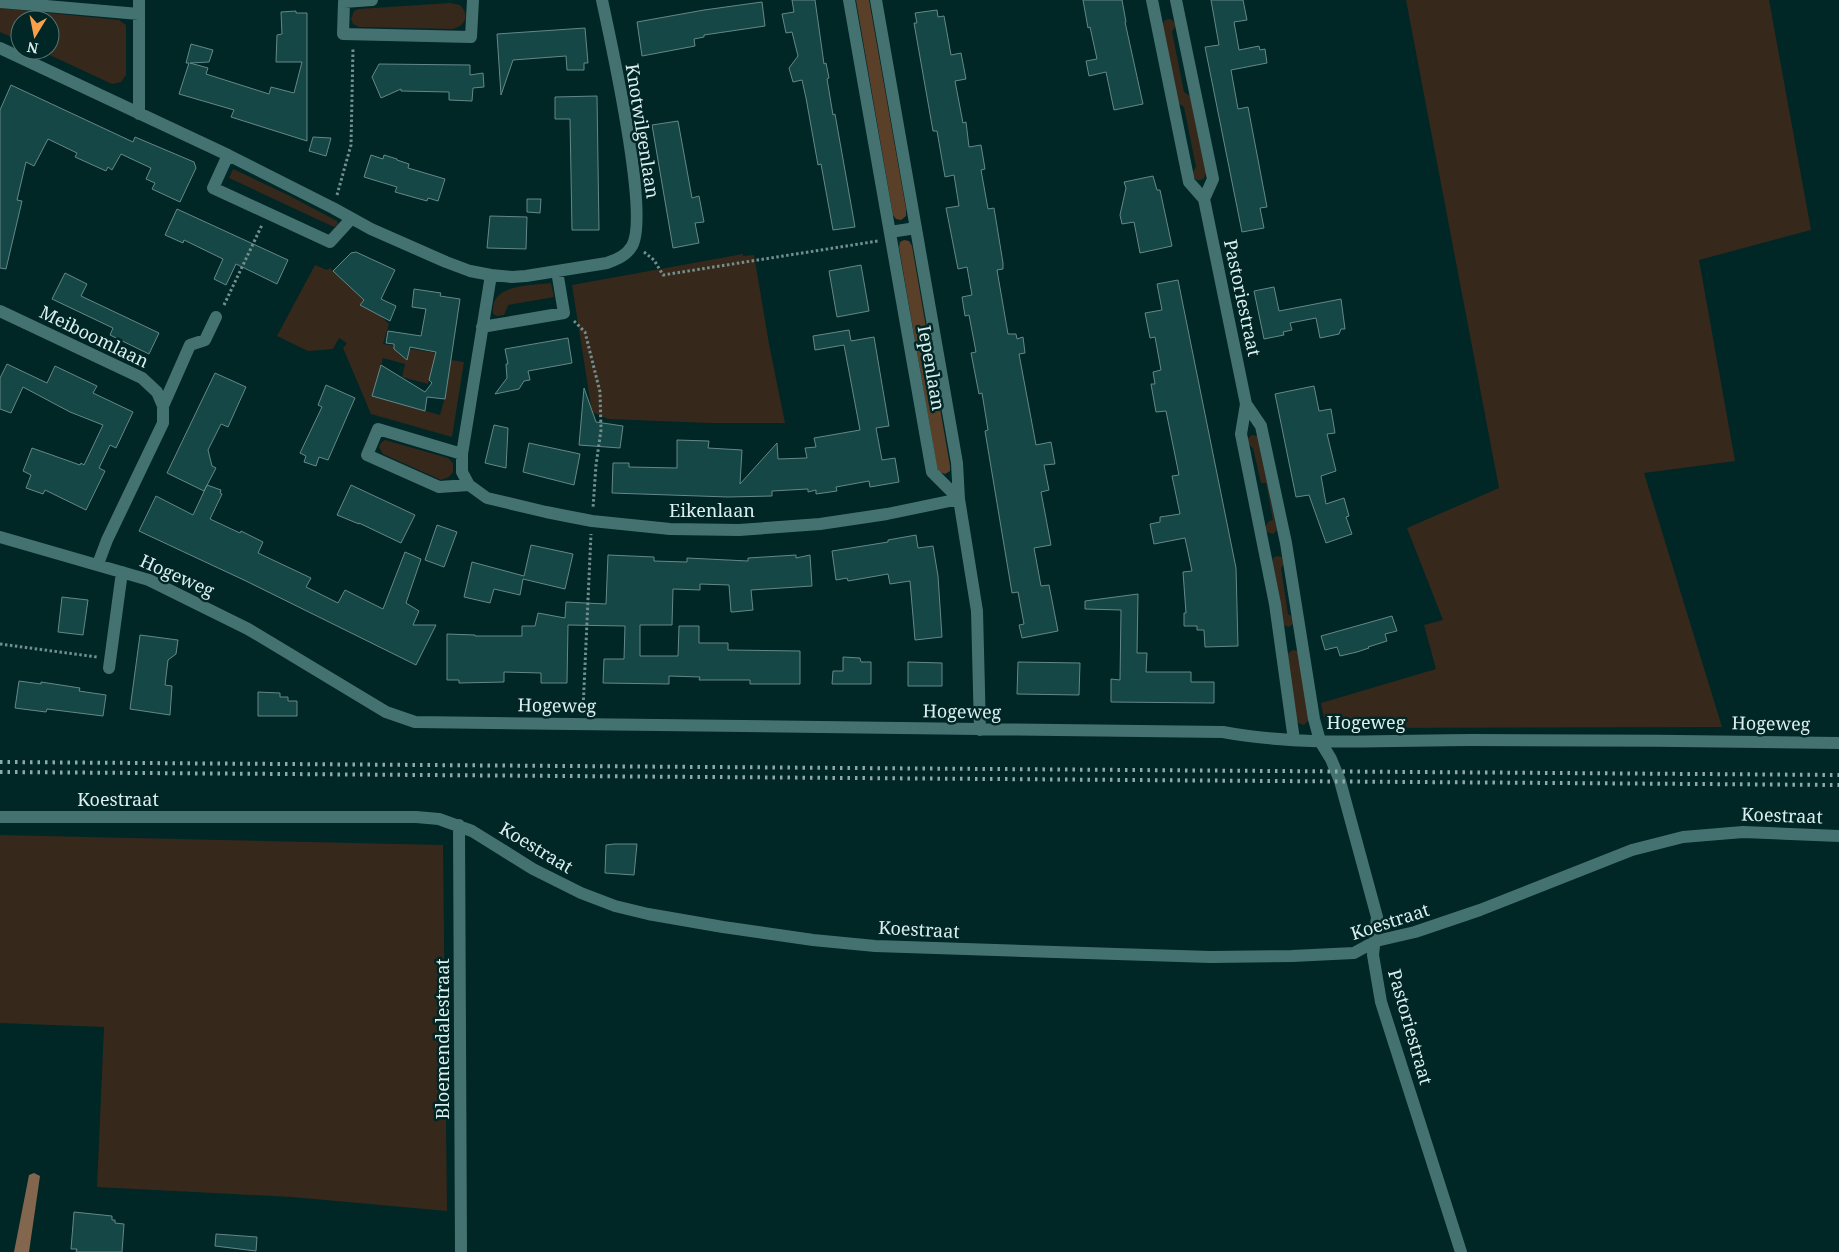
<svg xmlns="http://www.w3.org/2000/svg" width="1839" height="1252" viewBox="0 0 1839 1252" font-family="'Noto Serif',serif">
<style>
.green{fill:#37281c;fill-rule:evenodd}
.forest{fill:#5b4029}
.water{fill:#83664e}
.building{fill:#164747;stroke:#648887}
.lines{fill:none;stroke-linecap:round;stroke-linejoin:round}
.path{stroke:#728f8e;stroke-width:3;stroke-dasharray:2.5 2.5;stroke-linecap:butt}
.minor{stroke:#447271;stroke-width:12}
.rail{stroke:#90a9a9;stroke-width:4;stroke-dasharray:2.5 5;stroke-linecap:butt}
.labels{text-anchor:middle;stroke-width:5;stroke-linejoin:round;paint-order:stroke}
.street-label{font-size:18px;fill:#dbefee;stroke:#012626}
</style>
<rect width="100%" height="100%" fill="#012626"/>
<path class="green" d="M1406,0H1769L1811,230L1699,260L1735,461L1644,473L1722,727L1334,728C1324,722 1323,715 1321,703L1436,669L1424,625L1443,620L1407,528L1499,488Z
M450,3L460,5C470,15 466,25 453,29L359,27L353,24L351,19L354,11L358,9Z
M0,8L119,20L126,25V75L121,82L112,84L39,50H50V20H20V41L0,32Z
M1170,19L1173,21L1176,25L1172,32L1184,92L1190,96L1206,173L1204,178L1201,180H1196L1192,174L1196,167L1184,107L1178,103L1162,25L1165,20Z
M233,169L288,195L337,221L338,224L334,227L229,178Z
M743,254V256L754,255L769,344L785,423H710L608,419L592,412L572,285Z
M315,265L327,270L330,268L389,324L383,344L436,353L451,360L464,362L452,437L371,414L343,348L347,343L339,338L333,349L308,351L277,336ZM383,358L405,364L402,377L428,384L429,379L437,387L447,390L440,415L373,396Z
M551,283L554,297L508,305L504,315L497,316L493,314C489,283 531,286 551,283Z
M1252,435L1257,436L1277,530L1273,534L1267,532L1265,527L1269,521L1273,520L1266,483H1261L1253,448L1248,444L1247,439Z
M385,440L448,458L453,463V472L449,477L441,480L383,454L379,447L381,443Z
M1277,556L1283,557L1285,562L1281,568L1288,614L1294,618V623L1289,627L1283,625L1272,562L1273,558Z
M1293,650L1298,651L1309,720L1304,725L1298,723L1296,720L1287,654Z
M0,835L443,845L447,1211L292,1197L97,1187L104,1027L0,1023Z"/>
<path class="forest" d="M856,0H869L906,209V216L901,220L896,219L893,215Z
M904,240L909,241L912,246L950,466V471L945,474L939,472L937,468L899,247L900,242Z"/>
<path class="water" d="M34,1173L40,1176L29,1252H14L29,1175Z"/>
<path class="building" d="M792,0H815L824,64L826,63L829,78L827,79L833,115L835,114L855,227L833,230L821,164L818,165L806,98L802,80L793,82L789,68L798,56L792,32L786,33L782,14L794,12Z
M1083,0H1122L1126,22H1125L1143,104L1114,110L1106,72L1089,76L1086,61L1097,59L1090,27L1088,28Z
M1211,0H1243L1247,20L1234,22L1239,50L1259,46L1260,50L1265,49L1267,63L1231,70L1238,109L1248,107L1267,207L1260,208L1264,228L1242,232L1205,47L1219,45Z
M762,2L765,26L704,35V37L694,39L695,46L642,56L637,22L704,10Z
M937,10L938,17L944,16L951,55L961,53L966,79L955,81L963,123L966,122L969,147L981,145L985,169L981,170L988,209L994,208L1003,263V269L997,270L1008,334H1016L1017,339L1023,337L1025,353L1019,354L1036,445L1051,442L1055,464L1044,465L1049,490L1041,492L1051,545L1034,548L1041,586L1049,585L1058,631L1022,638L1019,625L1024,624L1018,592L1012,593L985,431L988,430L982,393L979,394L971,353L976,352L969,315L965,316L962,297L972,295L967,267L958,269L946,208L959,206L954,175L945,177L937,131H933L914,23H917L915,13Z
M296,11V13H307V141L231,117L234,110L179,94L189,63H186L191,44L213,50L209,62L190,63L208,68L206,74L269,94L271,87L294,93L302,62H276L277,35L282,34L281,12Z
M585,28L588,63H584V70H567L566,56L513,60L501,95L497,34Z
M379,64L470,65V75L483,73L484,87L473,88L472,101L449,100V92L401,91V89L381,98L372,77Z
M11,85L133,142L135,137L194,162L196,168L180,202L152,189L155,183L146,179L151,168L121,154L112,170L108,167L106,171L75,157L77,153L48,139L34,166L26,162L17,200L22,201L6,269L0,268V110Z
M597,96L599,230H572L570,119H555V97Z
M678,121L692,198L699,196L704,222L695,223L699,243L673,248L652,125Z
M313,137L331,138L326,156L309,151Z
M371,155L383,159L384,155L397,159V160L409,164L408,168L445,179L438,201L428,198L427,201L395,192L397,187L364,177Z
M1153,176L1157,190H1160L1172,246L1140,253L1134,222L1122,224L1120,215L1126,188L1124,182Z
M527,199H541L540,213L527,212Z
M177,209L288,260L277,284L236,264L226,285L214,279L223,259L184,240L183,243L165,235Z
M490,216L527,217L526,249L487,248Z
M356,252L395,270L381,299L396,306L390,321L360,305L364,300L333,271L351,253Z
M861,265L869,311L837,317L829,271Z
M65,273L87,284L81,296L159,333L149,354L110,335L113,328L52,299Z
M1178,280L1236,568L1238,646L1205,647L1204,630H1197V626H1184V613H1186L1183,572L1192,571L1185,538L1154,544L1150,524L1160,522V517L1180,514L1172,476L1179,475L1166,411L1156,412L1151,384H1155L1153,372L1161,370L1155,337L1150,338L1145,313L1162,310L1157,284Z
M1274,287L1279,311L1341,299L1345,329H1341L1339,334L1320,338L1316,318L1290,323L1292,330L1283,332L1284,335L1264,339L1254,291Z
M414,289L441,293L440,296L460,299L445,399L427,397L425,411L372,396L381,365L425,392L432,383L429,380L436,352L410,347L407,360L394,349V344L386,343L388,331L421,336L426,309L412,307Z
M849,330L851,341L874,337L889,426L876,428L882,460L895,458L899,482L870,487L869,481L836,487L837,491L816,494V490L808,492V489L772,491V496L728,497L612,493L613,463H629V467L677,468V440L709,441L708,448L742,450L740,484L777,443L778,459L807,458L805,448L816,447L814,438L860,430L844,345L815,350L813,336Z
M568,338L572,363L528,371L530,380L524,381L519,389L495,394L507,378L506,364H508L505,349Z
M7,364L47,383L55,366L97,386L93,393L133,412L116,448L110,445L99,468L105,471L86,510L45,490L43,494L26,488L31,475L23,471L32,448L80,465L81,463L84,465L103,425L70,412L23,387L11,413L0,409V378Z
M215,373L246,387L228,427L221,424L208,450L212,466L216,468L204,491L167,473Z
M326,385L355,398L328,460L319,457L316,466L304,462L306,456L300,453L322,407L318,405Z
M1314,386L1319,411L1331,409L1335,433L1327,434L1336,471L1321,476L1326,504L1344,498L1349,516L1346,517L1352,534L1326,543L1309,495L1296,497L1275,394Z
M584,388L596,422L623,426L620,448L579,445Z
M494,425L508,428L506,468L485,463Z
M529,443L580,454L574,485L523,472Z
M207,485L221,490L220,493L222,494L210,519L240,533L241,531L263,542L258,553L311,578L306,587L338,603L345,590L383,609L405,552L421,559L406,603L419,611L413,625H436L416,665L246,581L139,531L156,496L193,515Z
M351,485L415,515L401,543L359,523V524L337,515Z
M437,525L457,532L444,567L425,560Z
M916,535L918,548L933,546L938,576L942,637L915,640L910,581L890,584L888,574L848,581L847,578L836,580L832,551L888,542V540Z
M531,545L573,554L565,589L523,579L520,595L494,589L490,603L464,597L472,562L524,576Z
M608,555L654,557V561L687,562V558L748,561V558L796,555V558L810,555L812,586L751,590L753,610L733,612H731L729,585L700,584V590L673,589L672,625H640V656H678L679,626H699V643H728V650L800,651V684H750V680H699L700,677L669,676V684L603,683L604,659H624L625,626L568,625L567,683H541V673L504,672V682L459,683V680H447V634L475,635V636H522V626H535L538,613L565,618L566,602L606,604Z
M1138,594L1137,653H1147L1146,672H1191V682H1214V703L1111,702V679L1120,680L1121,610L1085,609V601Z
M62,597L88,600L83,635L58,632Z
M1392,616L1397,631L1385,634L1387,641L1368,647L1369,648L1357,652L1340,656L1337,647L1325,650L1321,636Z
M140,635L178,640L176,654L168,660L165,685L172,686L170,715L130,709Z
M843,657L860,658L861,662H871V684H832L833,671H843Z
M908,662L942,663V686H908Z
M1018,662L1080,663L1079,695L1017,694Z
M19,681L41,684V682L80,688L79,691L106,695L103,716L47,709L46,712L15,708Z
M258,692L280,693V697H288V701H297V716H258Z
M614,844H637L634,875L605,873L606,845Z
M74,1212L112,1216V1220H115V1223L124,1224L122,1252H76L77,1249H71Z
M216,1234L257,1237L256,1251L215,1246Z"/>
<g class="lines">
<path class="path" d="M337,195L351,145L353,49
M644,252L654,260L663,275L878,241
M224,305L262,225
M574,321L585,332L600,392L601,430L596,465L593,508
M0,644L97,657
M583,710L591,534"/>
<path class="minor" d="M372,0L344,2L343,34L471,37L473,0
M849,0L932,472L959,499
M876,0L957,463L959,499L977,611L980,730
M1152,0L1189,182L1204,199L1246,404L1241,434L1275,604L1294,740
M1176,0L1213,179L1204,199
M0,2L139,14
M0,48L228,155L333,208L371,229L446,262L470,271L491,275L512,277L526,276L607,263C617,259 626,256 632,246C650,215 611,43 602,0
M139,114V0
M228,155L213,188L330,242L351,219
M890,232L916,228
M0,311L142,378L157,392L163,406
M482,327L564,313L557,271
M1246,404L1261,426L1286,543L1314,719L1320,741L1331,759L1340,781L1377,917L1373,955L1381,1002L1461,1252
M462,454L378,429L367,455L439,487L469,485L487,498L546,512L592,521L670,529L739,530L820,524L887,514L959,499
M469,485L462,472V454L491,275
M0,537L149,580L248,629L386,712L415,722L1223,732C1304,747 1390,740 1472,740C1594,740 1717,741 1839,743
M98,564L107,540L163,423V406L190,345L205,340L216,317
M109,668L122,572
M0,817H416L439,819L472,831L533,869L581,893L615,906L648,914L723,927L813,940L875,946L1210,957L1292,956L1354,953L1376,941L1415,932L1480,910L1632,850L1683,837L1743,832L1839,836
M459,825L461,1252"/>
<path class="rail" d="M0,762L1839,775
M0,772L1839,785"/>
</g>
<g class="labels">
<g class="street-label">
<text transform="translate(642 131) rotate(81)" y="6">Knotwilgenlaan</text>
<text transform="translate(1242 298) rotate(78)" y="6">Pastoriestraat</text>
<text transform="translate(94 337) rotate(26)" y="6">Meiboomlaan</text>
<text transform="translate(931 368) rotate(80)" y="6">Iepenlaan</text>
<text x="712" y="517">Eikenlaan</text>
<text transform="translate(177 576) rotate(24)" y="6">Hogeweg</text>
<text transform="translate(557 706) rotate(1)" y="6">Hogeweg</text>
<text transform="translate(962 712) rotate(1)" y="6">Hogeweg</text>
<text x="1366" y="729">Hogeweg</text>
<text transform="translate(1771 724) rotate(1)" y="6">Hogeweg</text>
<text x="118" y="806">Koestraat</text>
<text transform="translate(1782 816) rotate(2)" y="6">Koestraat</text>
<text transform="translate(536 848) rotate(31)" y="6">Koestraat</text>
<text transform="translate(1390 922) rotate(-18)" y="6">Koestraat</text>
<text transform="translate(919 930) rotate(3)" y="6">Koestraat</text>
<text transform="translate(1410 1027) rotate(74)" y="6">Pastoriestraat</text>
<text transform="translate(443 1039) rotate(-90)" y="6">Bloemendalestraat</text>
</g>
</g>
<g transform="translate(35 35) rotate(190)"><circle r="24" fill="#012626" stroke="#587676"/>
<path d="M0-4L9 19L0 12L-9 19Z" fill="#f9a04c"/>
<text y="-8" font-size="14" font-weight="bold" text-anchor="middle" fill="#dbefee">N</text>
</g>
</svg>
